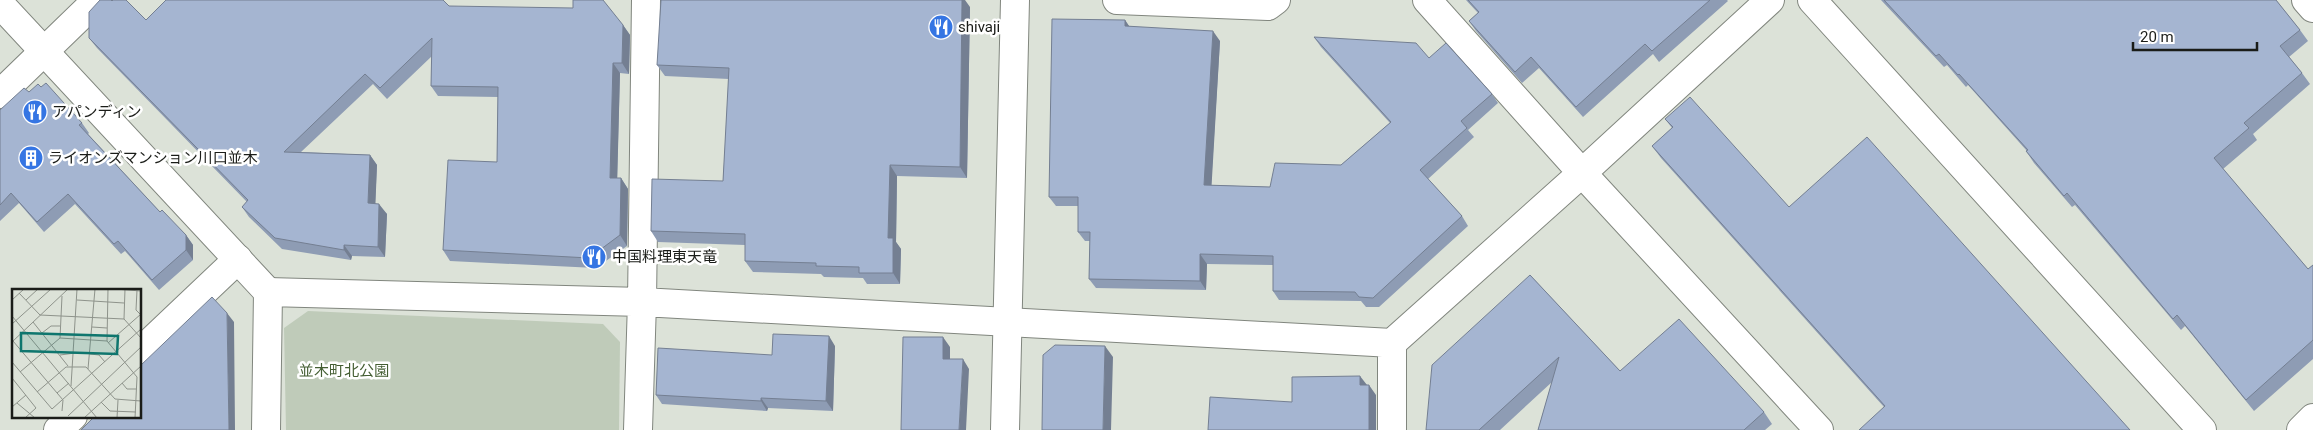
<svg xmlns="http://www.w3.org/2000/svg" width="2313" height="430" viewBox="0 0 2313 430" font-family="Roboto,'Noto Sans JP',sans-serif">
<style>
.green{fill:#bfcbb9}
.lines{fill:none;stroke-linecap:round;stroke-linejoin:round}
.minor-casing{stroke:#81867e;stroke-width:30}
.tertiary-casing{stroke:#81867e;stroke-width:30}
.minor{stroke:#fff;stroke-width:28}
.tertiary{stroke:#fff;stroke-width:28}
.wall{fill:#8e9cb4}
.shaded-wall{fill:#747f92}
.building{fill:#a5b5d1;stroke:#747f92}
.labels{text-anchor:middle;stroke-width:5;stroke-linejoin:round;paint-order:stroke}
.poi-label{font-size:15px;fill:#1a1c18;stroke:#fff;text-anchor:start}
.park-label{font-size:15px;fill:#455f34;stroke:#fff}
.inset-road{fill:none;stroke:#8e938b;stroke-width:1}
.view{fill:#0f766e;fill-opacity:0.15;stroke:#0f766e;stroke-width:2.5}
.inset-edge{fill:none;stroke:#1a1c18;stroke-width:2.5}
</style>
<rect width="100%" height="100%" fill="#dce2d8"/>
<path class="green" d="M308,311L603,324L620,342L619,430H286L284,328Z"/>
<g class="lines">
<defs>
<path id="minor" d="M1117,0L1268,6L1276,0
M1427,0L1582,173L1819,430
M2306,0L2313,8
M0,94L97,0
M140,352L238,259
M58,430L73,416
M266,430L268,292L642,302L1392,343L1582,173L1770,0
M638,430L642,302L646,0
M1392,430V343"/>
<path id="tertiary" d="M1812,0L2202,430
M0,4L268,292
M1005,430L1015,0
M2301,430L2313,418"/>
</defs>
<use href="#minor" class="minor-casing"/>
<use href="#tertiary" class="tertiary-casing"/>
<use href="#minor" class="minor"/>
<use href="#tertiary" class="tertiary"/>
</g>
<path class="wall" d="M1466,0H1727L1728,1L1659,62L1653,54L1583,117L1539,68L1522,83L1476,31L1469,21L1478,13Z
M1881,0H2276L2300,30L2308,41L2289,57L2302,73L2310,84L2253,134L2257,140L2223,169L2308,269L2313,265V359L2254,411L2185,326L2181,330L2075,205L2072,207L2034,163L2026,151H2027L1968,85L1966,87L1947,65L1944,67Z
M449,6L623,25L630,35L629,74L620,73L617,178H621L628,189L627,246L596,268L450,261L443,250L497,162L498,97L438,96L431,86L432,56L387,99L373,84L301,152L370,155L377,165L375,204L387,214L385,257L352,256L351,260L282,249L249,217L242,207L247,202L97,48L89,38L146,20Z
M970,7L967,178L897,176L896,242L901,249L900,284H867L863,278L824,277L821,274L753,272L745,261V245L658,242L651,231L723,181L729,79L665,76L657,65Z
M1125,20L1129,26L1220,41L1211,185L1270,187L1341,165L1390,123L1321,47L1314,37L1429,58L1492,94L1498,103L1468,130L1474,137L1428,179L1462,216L1468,226L1379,307H1366L1361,301L1279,300L1273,291V265L1207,264L1206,290L1096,288L1089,279L1090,241H1085L1078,232V206H1056L1049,197Z
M41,87L82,123L89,133L88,134L160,212L186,235L193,245V260L159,290L125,251L121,254L75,204L44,232L19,203L0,221V110L29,92Z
M1665,119L1789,207L2130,430L1884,407L1661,158L1652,146L1672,128Z
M1530,275L1620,371L1764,412L1772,424L1765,430H1538L1552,382L1500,430H1426Z
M835,346L833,411L768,408L767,411L662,404L656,395L772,355Z"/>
<path class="shaded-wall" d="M962,0H965L970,7L967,178L960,167Z
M1125,20L1131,29L1125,26Z
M623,25L630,35L629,74L622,63Z
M1213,31L1220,41L1211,195L1204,185Z
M613,63L620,73L617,188L610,178Z
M370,155L377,165L375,214L368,203Z
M890,165L897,176L896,242L901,249L900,284L893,273L888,238Z
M621,178L628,189L627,246L620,235Z
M379,204L387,214L385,257L378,247Z
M186,235L193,245V260L186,250Z
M344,245L352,256L351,260L344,250Z
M1200,254L1207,264L1206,290L1200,281Z
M227,313L234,322L235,430H229Z
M829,336L835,346L833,411L826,401Z
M943,337L950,347V368L943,359Z
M1105,346L1113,357L1111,430H1103Z
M963,359L969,369L966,430H959Z
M1360,376L1367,385H1360Z
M1369,385L1376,395V430H1369Z
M761,398L768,408L767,411L761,401Z"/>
<path class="building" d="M100,0H111L112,1L113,0H126L146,20L166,0H443L449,6L573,8V0H603L623,25L622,63H613L610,178H621L620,235L589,258L443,250L448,160L497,162L498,87L431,86L432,38L380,88L365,74L284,152L370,155L368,203L379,204L378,247L344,245V250L275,238L242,207L248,200L89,38V12Z
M661,0H962L960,167L890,165L888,238H893V273H859V267L816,266V263L745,261V234L651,231L652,179L723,181L729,68L657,65Z
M1468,0H1710L1652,51L1645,44L1576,107L1531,57L1515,72L1469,21L1479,12Z
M1884,0H2276L2300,30L2280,46L2302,73L2244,123L2249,128L2214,158L2308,269L2313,265V340L2246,400L2177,315L2173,319L2067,193L2064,196L2026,151L2028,150L1959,74L1958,75L1939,54L1936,56Z
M1052,19L1125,20V26L1213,31L1204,185L1270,187L1275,163L1341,165L1391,122L1314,37L1416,43L1429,58L1446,43L1492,94L1461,121L1467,128L1420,170L1462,216L1373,298L1359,297L1355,292L1273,291V256L1200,254V281L1089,279L1090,232H1078V197H1049Z
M46,83L82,123L79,125L160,212L162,210L186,235V250L152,280L118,241L114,244L68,194L37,222L11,193L0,205V110L24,88L29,92L38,84L41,87Z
M1690,97L1789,207L1867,137L2130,430H1859L1885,406L1652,146L1673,127L1665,119Z
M1530,275L1620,371L1679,319L1764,412L1744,430H1538L1559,357L1479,430H1426L1432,365Z
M212,297L227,313L229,430H81L95,416H140V366Z
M773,334L829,336L826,401L761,398V401L656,395L658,348L772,355Z
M903,337H943V359H963L959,430H901Z
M1055,345L1105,346L1103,430H1042L1043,355Z
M1360,376V385H1369V430H1208L1210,397L1292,402V377Z"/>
<defs>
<symbol id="restaurant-disc" viewBox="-11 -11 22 22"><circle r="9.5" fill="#3575e3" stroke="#fff"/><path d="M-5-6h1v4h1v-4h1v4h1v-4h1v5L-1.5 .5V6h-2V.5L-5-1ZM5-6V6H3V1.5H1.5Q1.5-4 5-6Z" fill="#fff"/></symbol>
<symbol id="building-disc" viewBox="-11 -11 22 22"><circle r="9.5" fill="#3575e3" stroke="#fff"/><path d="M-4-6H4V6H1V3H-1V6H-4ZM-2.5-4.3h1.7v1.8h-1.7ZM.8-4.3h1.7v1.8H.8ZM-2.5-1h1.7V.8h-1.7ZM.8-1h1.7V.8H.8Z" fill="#fff"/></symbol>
</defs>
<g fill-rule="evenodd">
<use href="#restaurant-disc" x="927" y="13" width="28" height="28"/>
<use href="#restaurant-disc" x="21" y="98" width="28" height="28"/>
<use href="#building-disc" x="17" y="144" width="28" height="28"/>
<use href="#restaurant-disc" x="580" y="243" width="28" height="28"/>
</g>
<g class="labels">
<g class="poi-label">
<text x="958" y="32">shivaji</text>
<text x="52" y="117">アパンディン</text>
<text x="48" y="163">ライオンズマンション川口並木</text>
<text x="612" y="262">中国料理東天竜</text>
</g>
<g class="park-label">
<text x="344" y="376">並木町北公園</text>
</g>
</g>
<g transform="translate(12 289)">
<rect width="129" height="129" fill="#dce2d8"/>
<path class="inset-road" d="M96,0L95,52L125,88L123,129M103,0L129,2M113,0L112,30L129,49M125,1L124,21L128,25M7,4L28,26L112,30M0,11L12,0M14,11L26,0M65,11L112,14M0,27L85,129M21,33L56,77M0,35L39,0M80,38L95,39M30,44L39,37H48M48,49L50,7M1,52L51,111L50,122M0,53L56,0M96,54L129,25M78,65L87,66L93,73M48,66L63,64M0,73L40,120L129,40M76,80L83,0M8,83L48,49L95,52M0,89L24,119L13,129M110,94L115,100H125M59,97L65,0M25,103L54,78H74L103,110L129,112M45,104L57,94M89,113L98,122L124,123M5,114L23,129M0,118L14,106M56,127L129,58M72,129L129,77M105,129L106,111"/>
<path class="view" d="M9,44L106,47L105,65L9,62Z"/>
<rect width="129" height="129" class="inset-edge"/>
</g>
<path d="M2133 42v8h124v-8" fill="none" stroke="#1a1c18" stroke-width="2.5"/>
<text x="2140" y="42" font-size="15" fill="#1a1c18" stroke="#ffffff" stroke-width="4" paint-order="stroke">20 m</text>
</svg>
